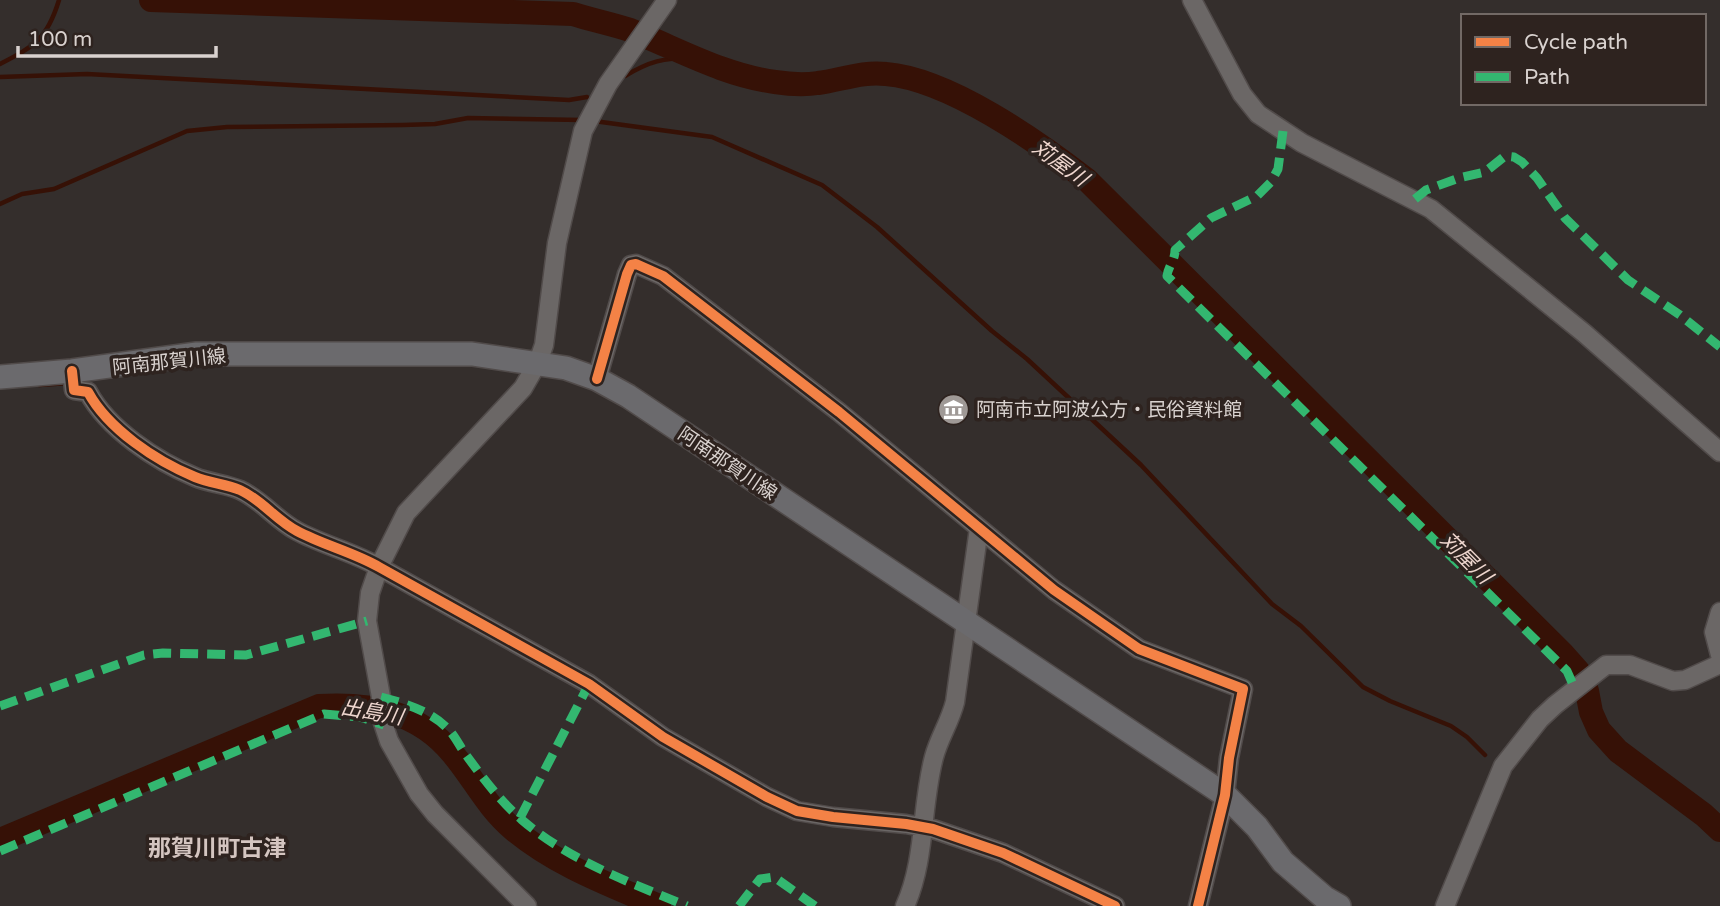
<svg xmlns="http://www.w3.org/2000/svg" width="1720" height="906" viewBox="0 0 1720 906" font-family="'Varela Round','Noto Sans JP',sans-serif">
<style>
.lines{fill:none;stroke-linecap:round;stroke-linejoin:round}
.stream{stroke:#361106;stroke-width:4.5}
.river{stroke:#361106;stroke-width:24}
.minor-casing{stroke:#514b4a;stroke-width:21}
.major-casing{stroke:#514b4a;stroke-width:26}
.minor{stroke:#6b6766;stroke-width:18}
.major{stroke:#6b6a6d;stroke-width:23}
.quiet{stroke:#33b770;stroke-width:9;stroke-dasharray:18 9;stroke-linecap:butt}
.cycleway-casing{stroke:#2e231f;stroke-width:15}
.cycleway{stroke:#f48246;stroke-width:10}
.labels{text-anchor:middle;stroke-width:7;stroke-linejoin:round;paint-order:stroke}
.street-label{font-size:19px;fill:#d9d2cf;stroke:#2e231f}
.poi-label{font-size:19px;fill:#d9d2cf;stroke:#2e231f;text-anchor:start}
.water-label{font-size:21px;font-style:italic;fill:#efd7cf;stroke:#2e231f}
.quarter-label{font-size:23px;font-weight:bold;fill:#d4c5c0;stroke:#2e231f}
</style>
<rect width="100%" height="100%" fill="#342e2c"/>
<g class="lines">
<path class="stream" d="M0,64C35,46 47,39 59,0
M625,76C650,61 663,58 692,58
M0,77L87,74L569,100L587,97
M594,121L712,137L822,185L877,227L992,331L1027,359L1141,465L1272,604L1301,626L1363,687L1390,701L1451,726L1467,737L1485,755
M0,204L22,194L54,189L187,131L227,127L403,125L435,124L468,118L582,120
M39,385L69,383"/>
<path class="river" d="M151,0L573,14C592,20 612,24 630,30C678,49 723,75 775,82C788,84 805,85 818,83C841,80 863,71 886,74C949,79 1038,142 1087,180L1562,653L1578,671L1587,691L1591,712L1599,730L1618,751L1704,815L1720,830
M0,840L319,706C371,703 418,711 453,754C474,779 487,807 513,829C556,865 608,884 659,906"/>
<defs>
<path id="minor" d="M1192,0L1242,94L1258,114L1302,143L1431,209L1584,333L1720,452
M72,371L74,390L88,392C108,429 156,461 195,477C209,483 226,484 240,490C262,500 276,520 297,531C323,545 353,552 379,567L589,684L663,737L767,797L797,811L833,817L906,824L933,829L1003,853L1115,906
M597,379L627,274L631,265L636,264L663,276L839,412L1054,590L1139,649L1243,689L1229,758L1225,795L1198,906
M1720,612L1714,632L1720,655
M527,906L435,814L419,794L389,741L380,714L381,697L367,621L370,593L379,567L406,513L523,388L538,362L544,345L557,243L583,131L608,84L667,0
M905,906C926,860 921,805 934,757C939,738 950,722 955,702L979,528
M1445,906L1503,766L1540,719L1555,705L1606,665H1630L1673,681L1685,680L1720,664"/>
<path id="major" d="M0,377L72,371L197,354H472L566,368L597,379L628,396L1225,795L1257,827L1283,862L1325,898L1339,906"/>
</defs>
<use href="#minor" class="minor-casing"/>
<use href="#major" class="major-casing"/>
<use href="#minor" class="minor"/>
<use href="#major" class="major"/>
<path class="quiet" d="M1283,131L1278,169L1271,182L1257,196L1211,218L1175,250C1175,261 1168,266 1167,276L1567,671L1575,689
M1415,199L1426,190L1459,178L1485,172L1505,156L1514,157L1522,162L1537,178L1565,218L1628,280L1680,315L1720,347
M381,697C404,703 431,711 448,729C455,736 460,747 466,755C483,778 500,801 522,820C570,861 629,882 687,906
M0,706L144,655L163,653L246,655L367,621
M520,818L589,684
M0,851L324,714L360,717L384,725
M739,906L760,879L774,877L815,906"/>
<defs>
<path id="cycleway" d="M72,371L74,390L88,392C108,429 156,461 195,477C209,483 226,484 240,490C262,500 276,520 297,531C323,545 353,552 379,567L589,684L663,737L767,797L797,811L833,817L906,824L933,829L1003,853L1115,906
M597,379L627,274L631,265L636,264L663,276L839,412L1054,590L1139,649L1243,689L1229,758L1225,795L1198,906"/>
</defs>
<use href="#cycleway" class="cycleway-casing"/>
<use href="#cycleway" class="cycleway"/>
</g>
<defs>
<symbol id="museum-disc" viewBox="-11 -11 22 22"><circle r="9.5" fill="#9f9996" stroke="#2e231f"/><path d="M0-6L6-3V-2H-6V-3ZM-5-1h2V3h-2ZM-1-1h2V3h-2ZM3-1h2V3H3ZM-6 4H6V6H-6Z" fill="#fff"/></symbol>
</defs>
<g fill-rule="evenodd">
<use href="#museum-disc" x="936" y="392" width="35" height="35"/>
</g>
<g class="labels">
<g class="street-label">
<text transform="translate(169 361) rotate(-6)" y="7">阿南那賀川線</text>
<text transform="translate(728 463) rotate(34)" y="7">阿南那賀川線</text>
</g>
<g class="poi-label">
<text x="976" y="416">阿南市立阿波公方・民俗資料館</text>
</g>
<g class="water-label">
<text transform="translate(1060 163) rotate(36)" y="7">苅屋川</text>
<text transform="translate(1466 558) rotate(45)" y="7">苅屋川</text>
<text transform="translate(372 712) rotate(10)" y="7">出島川</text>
</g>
<g class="quarter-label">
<text x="217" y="856">那賀川町古津</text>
</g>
</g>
<rect x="1461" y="14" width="245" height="91" fill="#2e231f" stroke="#726965" stroke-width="2"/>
<rect x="1475" y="37" width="35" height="10" fill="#f48246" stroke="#726965" stroke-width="2"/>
<text x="1524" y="49" font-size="21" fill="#d9d2cf">Cycle path</text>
<rect x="1475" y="72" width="35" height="10" fill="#33b770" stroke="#726965" stroke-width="2"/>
<text x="1524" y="84" font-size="21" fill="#d9d2cf">Path</text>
<path d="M18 46v10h198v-10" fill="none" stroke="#d9d2cf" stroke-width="3.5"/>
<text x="28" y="46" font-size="21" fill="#d9d2cf" stroke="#2e231f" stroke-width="5" paint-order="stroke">100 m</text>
</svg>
